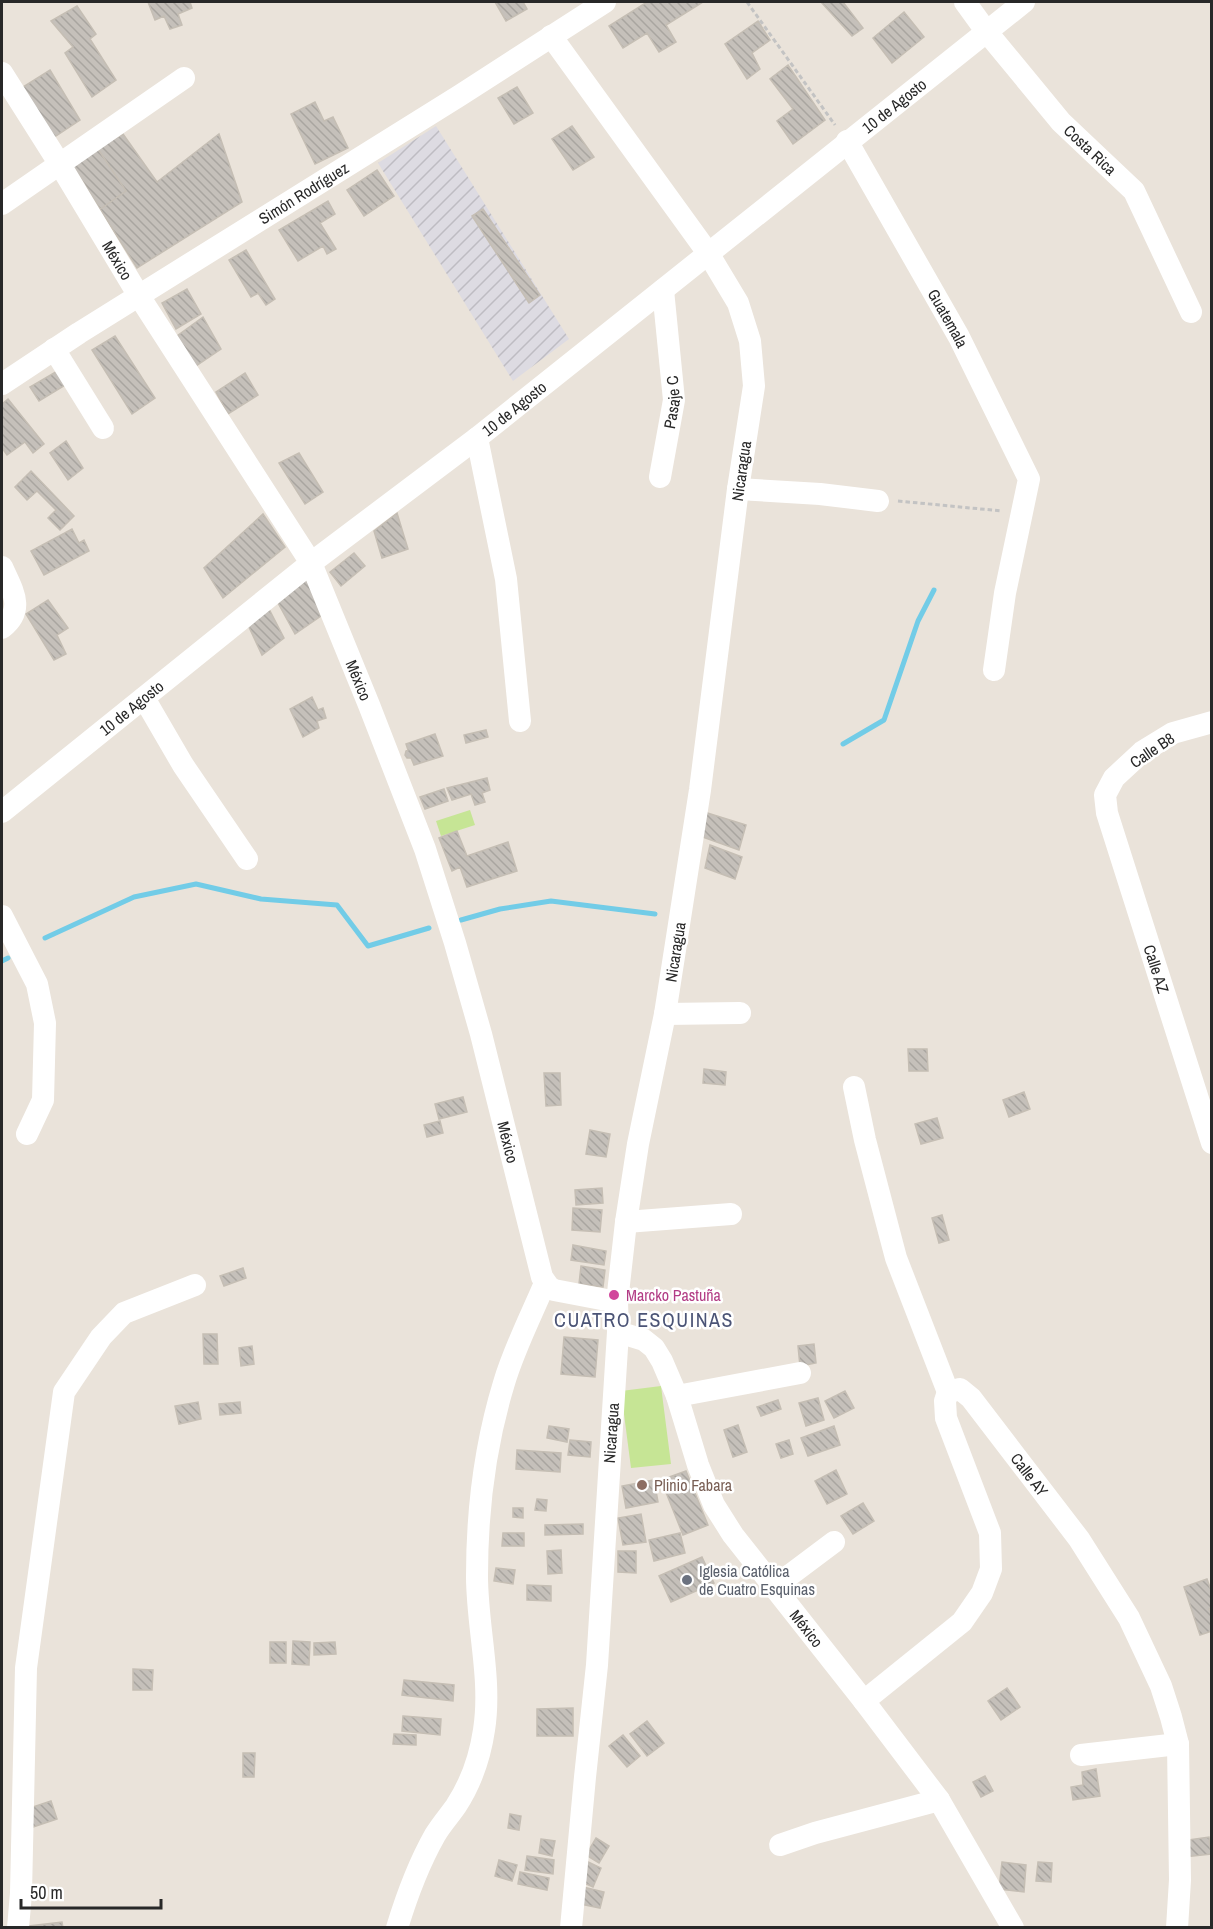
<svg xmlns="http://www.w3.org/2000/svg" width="1213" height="1929" viewBox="0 0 1213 1929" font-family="'Archivo Narrow',sans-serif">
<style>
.industrial{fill:url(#industrial-furrows)}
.pitch{fill:#c6e595}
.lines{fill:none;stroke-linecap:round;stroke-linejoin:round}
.stream{stroke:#72cce7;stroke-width:5}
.building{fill:url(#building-back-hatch);stroke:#c5beb4;stroke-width:1.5}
.path{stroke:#c3c3c3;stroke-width:3;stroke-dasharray:4.5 3;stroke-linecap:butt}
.minor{stroke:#fff;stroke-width:22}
.hotel-dot{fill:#d1479c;stroke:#fff;stroke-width:2}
.education-dot{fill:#8d6e63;stroke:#fff;stroke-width:2}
.worship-dot{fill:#6b7280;stroke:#fff;stroke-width:2}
.labels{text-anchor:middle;stroke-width:5;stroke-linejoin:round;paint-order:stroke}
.street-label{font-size:16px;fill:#282828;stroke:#fff}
.hotel-label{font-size:16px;fill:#b23c85;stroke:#fff;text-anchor:start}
.education-label{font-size:16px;fill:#785e54;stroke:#fff;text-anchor:start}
.worship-label{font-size:16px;fill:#5b616d;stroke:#fff;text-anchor:start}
.quarter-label{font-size:20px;letter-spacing:1.5px;fill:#4b5476;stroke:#fff}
</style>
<defs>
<pattern id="industrial-furrows" width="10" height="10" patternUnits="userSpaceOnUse" patternTransform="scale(1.5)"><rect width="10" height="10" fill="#dddbe2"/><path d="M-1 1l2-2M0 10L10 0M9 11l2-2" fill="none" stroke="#bebcc2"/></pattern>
<pattern id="building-back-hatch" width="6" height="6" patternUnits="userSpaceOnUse" patternTransform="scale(1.5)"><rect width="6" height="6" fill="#c5c0ba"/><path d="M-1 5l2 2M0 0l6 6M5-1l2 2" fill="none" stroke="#a9a5a0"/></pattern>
</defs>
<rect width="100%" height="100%" fill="#eae3da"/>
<path class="industrial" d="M436,126L569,339L513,381L378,163Z"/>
<path class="pitch" d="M470,810L475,825L441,836L436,821Z
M661,1386L671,1464L631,1468L621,1391Z"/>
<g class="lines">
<path class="stream" d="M843,744L884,720L918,621L934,590
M461,920L500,909L551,901L655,914
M45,938L134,897L196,884L261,899L337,905L368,946L429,928
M2,961L8,958"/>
</g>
<path class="building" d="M148,2H190L192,8L178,14L182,25L170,29L164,16L155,20Z
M495,2H523L527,9L506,21Z
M647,2H703L666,25L676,42L659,52L647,33L623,48L609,26Z
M821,2H843L863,28L852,36Z
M77,6L96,34L90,39L116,80L92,97L65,53L73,47L51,21Z
M904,12L924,37L892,63L873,38Z
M758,21L770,40L752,53L760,69L747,79L725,44Z
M788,65L825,120L793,144L777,121L793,109L770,79Z
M50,70L80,120L53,138L23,87Z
M517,87L533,113L514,124L498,98Z
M315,102L324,121L333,117L348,148L315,164L291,114Z
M572,126L594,157L573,170L552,139Z
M123,134L157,182L219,134L242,202L137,268L71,163Z
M96,146L126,191L99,210L71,163Z
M377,170L394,196L364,216L347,190Z
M328,201L335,214L320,223L336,249L327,254L323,246L298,261L279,230Z
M483,209L540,295L529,303L472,216Z
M246,250L275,299L266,305L258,293L251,297L229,260Z
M187,289L201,314L176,329L162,303Z
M203,317L221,349L196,366L177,336Z
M115,336L155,398L132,414L92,350Z
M59,370L67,384L39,401L30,387Z
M245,373L258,395L228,414L216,392Z
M8,399L44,444L33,453L25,442L7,455L2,448V404Z
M66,441L83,468L68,480L50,453Z
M299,453L323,492L305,504L279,463Z
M31,471L74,516L60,530L48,518L56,510L37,491L27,500L15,487Z
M397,513L408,549L382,558L374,531Z
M263,514L285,547L223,598L204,568Z
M72,529L79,543L84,540L89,551L44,575L31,551Z
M354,553L365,566L341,586L330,572Z
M307,579L321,616L295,634L278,603Z
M48,600L68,628L57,635L66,654L54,660L26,614Z
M268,607L284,638L262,655L248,625Z
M312,697L318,710L323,708L326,718L317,721L319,728L303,737L290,709Z
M486,730L488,737L466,743L464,735Z
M435,734L443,756L414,765L411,758H407L405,755L406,751L408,750L406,744Z
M487,778L490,790L482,793L485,802L475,805L471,794L452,800L447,788Z
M444,789L448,801L425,809L420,797Z
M701,811L746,825L739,850L697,835Z
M457,831L467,856L508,842L517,871L467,887L460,867L452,871L439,838Z
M710,845L742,857L735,879L705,868Z
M908,1049H927L928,1071H909Z
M704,1069L726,1072L725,1085L703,1083Z
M544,1073H560L561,1105L546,1106Z
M1024,1092L1030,1109L1009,1117L1003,1100Z
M463,1097L467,1112L439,1119L435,1104Z
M937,1118L943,1138L921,1144L915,1124Z
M440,1121L443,1133L427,1137L424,1125Z
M590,1130L610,1134L606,1157L586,1154Z
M602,1188L603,1203L576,1205L575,1190Z
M573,1208L602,1210L600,1232L572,1230Z
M942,1215L949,1240L939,1243L932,1218Z
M573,1245L606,1251L604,1265L571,1260Z
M581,1266L605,1270L603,1287L579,1284Z
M243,1268L246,1278L224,1286L220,1276Z
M203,1334H217L218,1364H204Z
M564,1337L598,1340L595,1377L561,1374Z
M814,1344L816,1363L800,1366L798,1346Z
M252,1346L254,1364L241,1366L239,1348Z
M845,1391L854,1408L834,1418L825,1401Z
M818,1398L824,1420L806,1426L799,1403Z
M778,1400L781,1409L761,1416L757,1407Z
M198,1402L201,1419L179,1424L175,1406Z
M240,1402L241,1413L220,1415L219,1404Z
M738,1425L747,1452L733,1457L724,1430Z
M549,1426L569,1429L567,1442L547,1438Z
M834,1426L840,1445L808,1456L801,1438Z
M570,1440L591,1442L590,1457L568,1455Z
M789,1440L793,1454L781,1458L776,1444Z
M517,1450L561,1453L560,1472L516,1469Z
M836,1470L847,1494L827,1504L815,1481Z
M686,1471L708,1525L683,1535L661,1480Z
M654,1480L658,1502L626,1508L622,1486Z
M537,1499L547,1500L546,1511L535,1510Z
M863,1503L874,1521L853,1534L841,1516Z
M513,1508H523V1518L513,1517Z
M641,1514L646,1542L623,1545L618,1518Z
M583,1524V1534L545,1535V1525Z
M503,1533H524V1546H502Z
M680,1533L685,1553L654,1561L649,1540Z
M561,1550L562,1573L548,1574L547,1551Z
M618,1551H636V1573L618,1572Z
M702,1557L714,1583L671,1602L659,1576Z
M496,1568L515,1570L513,1584L494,1581Z
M1207,1579L1212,1593V1608L1209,1609L1212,1616V1631L1200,1635L1184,1587Z
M527,1585L551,1586V1601L527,1600Z
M293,1641L310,1642L309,1665L292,1664Z
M270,1642H286V1663H270Z
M335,1642L336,1654L314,1655V1643Z
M133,1669L153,1670L152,1690H133Z
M404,1680L454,1685L453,1701L402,1695Z
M1007,1688L1020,1707L1001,1720L988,1701Z
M573,1708V1736H537V1709Z
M403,1716L441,1719L440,1735L402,1731Z
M647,1721L664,1743L647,1756L630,1734Z
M394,1734L416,1735V1745L393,1744Z
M623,1735L640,1756L627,1767L609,1746Z
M243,1753H255L254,1777H243Z
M1096,1769L1100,1796L1073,1800L1071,1787L1083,1785L1082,1772Z
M985,1776L993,1791L981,1797L973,1782Z
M51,1801L57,1819L33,1827L27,1809Z
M510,1814L521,1816L519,1830L508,1828Z
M1209,1837L1211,1854L1184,1857L1182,1841Z
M596,1838L609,1846L599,1863L586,1855Z
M541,1839L555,1841L552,1856L539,1853Z
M527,1856L554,1860L553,1874L525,1870Z
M499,1860L517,1865L512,1881L495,1876Z
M584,1860L601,1868L593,1887L575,1879Z
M1002,1862L1026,1865L1024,1892L999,1889Z
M1038,1862L1052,1863L1051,1882L1036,1881Z
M520,1872L549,1878L547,1890L518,1884Z
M579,1886L604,1892L600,1908L575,1903Z
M62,1922L63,1928H29V1926Z"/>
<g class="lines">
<path class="path" d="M747,2L835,125
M898,501L1002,511"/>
<g class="minor">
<path id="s1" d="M965,2L986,31L1061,122L1134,191L1191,312"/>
<path d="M551,36L708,253L738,303L750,341L754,386L738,489L700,790L665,1014L638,1144L626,1222L617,1302L618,1332L597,1665L585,1777L571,1928"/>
<path id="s2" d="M2,73L59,163L139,296L311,563L369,705L425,849L455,943L481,1034L542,1277L549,1287L554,1290L617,1302"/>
<path id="s3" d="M847,141L959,337L1029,479L1005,593L994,670"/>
<path d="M2,204L184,78"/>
<path d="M54,349L103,428"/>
<path id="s4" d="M2,384L79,333L459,96L605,2"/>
<path d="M477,438L506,579L520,721"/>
<path id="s5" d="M660,477L674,400L663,290"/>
<path d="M738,489L820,494L878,501"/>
<path d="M2,567C12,590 26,609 2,628"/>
<path d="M144,698L183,765L247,859"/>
<path id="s6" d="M1212,722L1173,733L1142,752L1114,778L1105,795L1107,813L1212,1143"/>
<path id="s7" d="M2,812L311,563L477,438L1024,2"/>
<path d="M2,916L37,984L45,1023L43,1100L27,1134"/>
<path d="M665,1014L740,1013"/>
<path d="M854,1087L865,1140L896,1258L948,1392"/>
<path d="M626,1222L731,1214"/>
<path id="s8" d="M618,1332L644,1340L654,1348L662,1361L677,1396L698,1465L714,1505L733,1535L864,1701L939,1800L1013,1928"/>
<path id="s9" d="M948,1392L960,1389L971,1398L1079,1539L1129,1618L1161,1686L1171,1717L1178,1744L1180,1880L1177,1928"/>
<path d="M677,1396L800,1373"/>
<path d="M774,1587L834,1542"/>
<path d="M864,1701L962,1622L982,1593L991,1569L990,1533L946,1418L945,1401L948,1392"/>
<path d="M1081,1755L1178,1744"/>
<path d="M780,1845L815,1833L939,1800"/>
<path d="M18,1928L21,1893L26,1668L64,1392L101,1337L124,1313L195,1285"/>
<path d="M397,1928C407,1895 418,1865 435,1835C441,1825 449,1816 456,1806C471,1783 480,1757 484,1730C492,1679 477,1627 477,1576C477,1512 485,1445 504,1383C514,1349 531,1316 545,1283"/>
</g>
</g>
<circle class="hotel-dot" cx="614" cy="1295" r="6"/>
<circle class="education-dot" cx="642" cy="1485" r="6"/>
<circle class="worship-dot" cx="687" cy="1580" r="6"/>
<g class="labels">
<g class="street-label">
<text dy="6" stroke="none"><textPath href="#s7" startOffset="1138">10 de Agosto</textPath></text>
<text dy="6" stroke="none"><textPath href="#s1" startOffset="194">Costa Rica</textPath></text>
<text dy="6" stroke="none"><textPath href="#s4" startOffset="357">Simón Rodríguez</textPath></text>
<text dy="6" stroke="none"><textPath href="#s2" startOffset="220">México</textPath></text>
<text dy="6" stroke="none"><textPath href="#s3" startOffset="204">Guatemala</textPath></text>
<text dy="6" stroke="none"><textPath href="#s5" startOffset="76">Pasaje C</textPath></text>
<text dy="6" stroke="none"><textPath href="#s7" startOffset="652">10 de Agosto</textPath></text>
<text transform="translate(741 471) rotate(-82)" y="6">Nicaragua</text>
<text dy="6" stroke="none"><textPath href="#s2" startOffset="706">México</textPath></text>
<text dy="6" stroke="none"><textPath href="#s7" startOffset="166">10 de Agosto</textPath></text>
<text transform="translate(1152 750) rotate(-34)" y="6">Calle B8</text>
<text transform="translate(675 952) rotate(-81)" y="6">Nicaragua</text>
<text dy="6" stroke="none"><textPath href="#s6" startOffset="316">Calle AZ</textPath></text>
<text dy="6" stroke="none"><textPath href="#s2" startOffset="1192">México</textPath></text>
<text transform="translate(611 1433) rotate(-86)" y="6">Nicaragua</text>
<text dy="6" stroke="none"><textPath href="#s9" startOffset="123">Calle AY</textPath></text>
<text dy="6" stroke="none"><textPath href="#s8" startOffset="363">México</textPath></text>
</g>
<g class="hotel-label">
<text x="626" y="1301">Marcko Pastuña</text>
</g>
<g class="education-label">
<text x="654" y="1491">Plinio Fabara</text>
</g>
<g class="worship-label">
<text x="699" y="1577">Iglesia Católica<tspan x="699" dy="18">de Cuatro Esquinas</tspan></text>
</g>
<g class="quarter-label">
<text x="644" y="1327">CUATRO ESQUINAS</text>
</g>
</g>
<rect width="1213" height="1929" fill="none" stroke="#282828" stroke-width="6"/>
<path d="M21 1899v9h140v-9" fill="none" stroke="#282828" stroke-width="3"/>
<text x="30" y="1899" font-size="18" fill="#282828" stroke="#ffffff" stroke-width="4.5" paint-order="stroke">50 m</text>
</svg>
